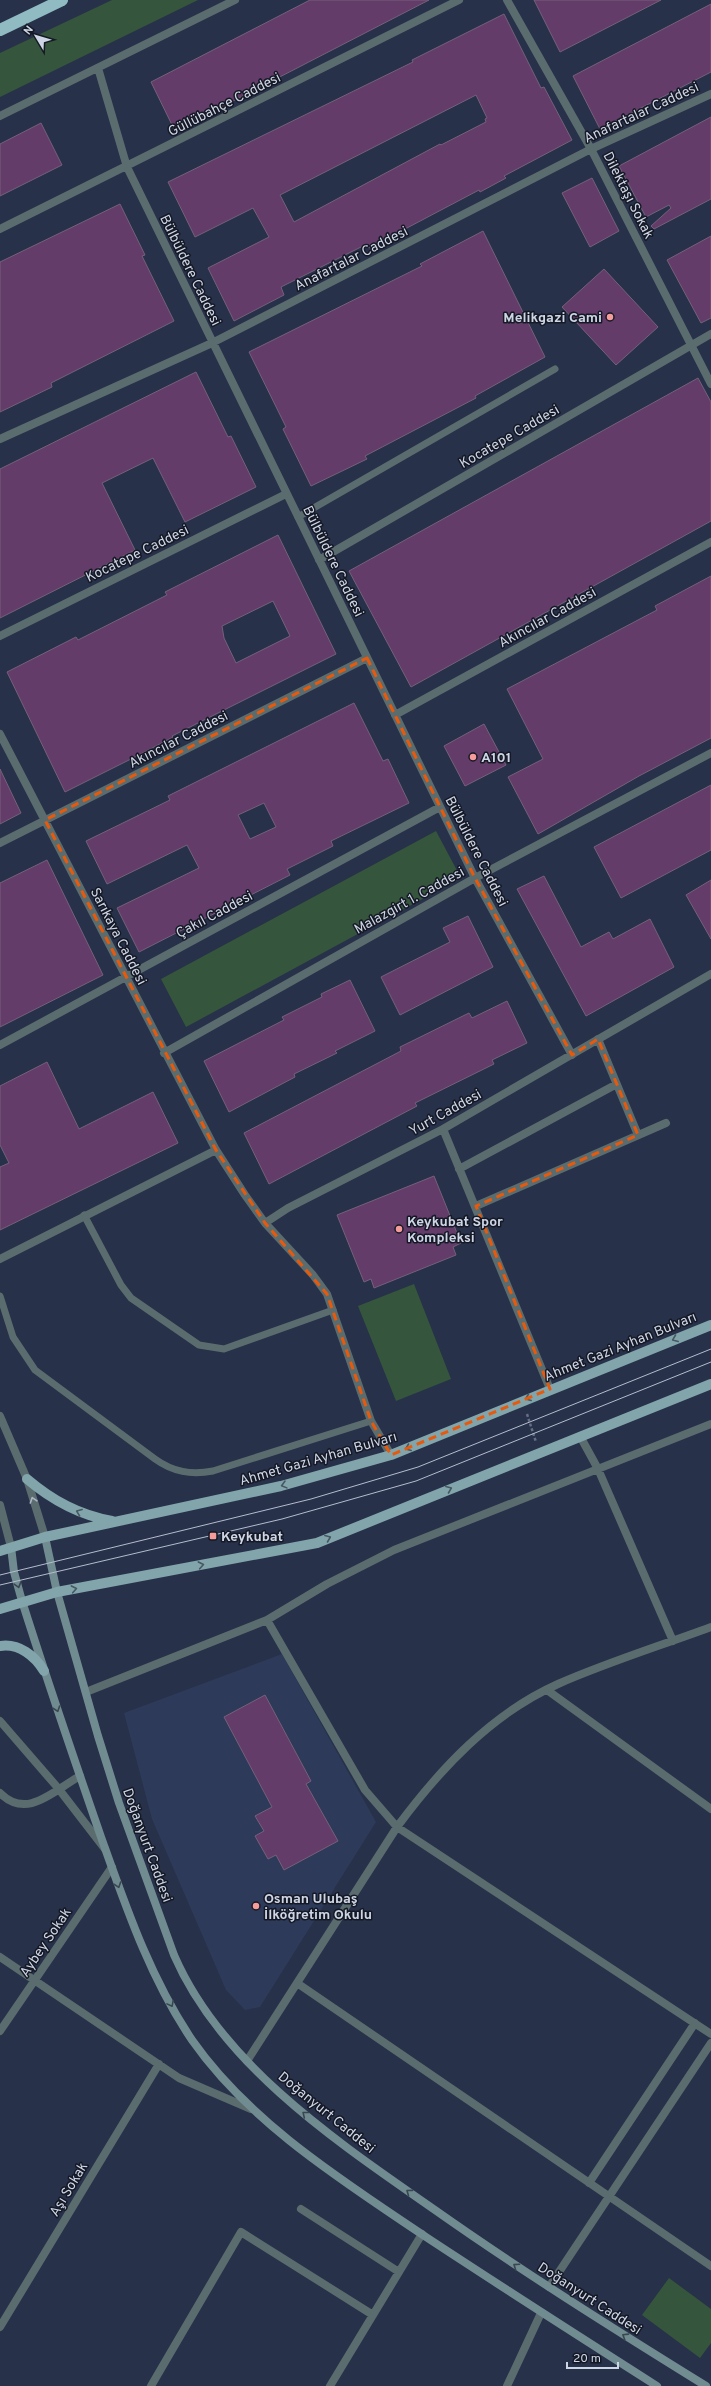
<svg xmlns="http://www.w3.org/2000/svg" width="711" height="2386" viewBox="0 0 711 2386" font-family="Overpass,sans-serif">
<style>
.built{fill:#2e3a59}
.green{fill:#35563c}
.building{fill:#633c69;stroke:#766079;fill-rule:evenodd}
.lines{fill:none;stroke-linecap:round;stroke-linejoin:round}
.path{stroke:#656e84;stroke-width:2.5;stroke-dasharray:3 2;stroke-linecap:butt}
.lane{stroke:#5b6c6f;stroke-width:7}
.street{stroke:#5b6c6f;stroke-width:8}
.secondary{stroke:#718c91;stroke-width:8}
.primary{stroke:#81a5ab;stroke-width:10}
.highway{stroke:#90bbc3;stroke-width:12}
.tram{stroke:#b5bcce;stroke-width:1}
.oneway{stroke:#465861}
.oneway2{stroke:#acb6c2}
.oneway3{stroke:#3a4750}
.marked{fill:none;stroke:#e8590c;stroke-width:3;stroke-dasharray:8 5;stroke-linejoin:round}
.poi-dot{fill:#f59b9a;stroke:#151925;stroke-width:1.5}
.labels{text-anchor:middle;stroke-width:3;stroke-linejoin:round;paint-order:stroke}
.street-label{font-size:14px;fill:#ced5e5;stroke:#151925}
.poi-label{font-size:14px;font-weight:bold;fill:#ced5e5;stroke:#151925;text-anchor:start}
</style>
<rect width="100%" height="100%" fill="#27314a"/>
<path class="built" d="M282,1654L376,1822L260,2007L245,2010L226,1990L152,1819L124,1713Z"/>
<path class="green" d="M112,0H198L0,97V53Z
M436,831L461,878L186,1027L161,979Z
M414,1284L451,1379L396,1401L358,1306Z
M669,2278L711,2309V2343L700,2358L642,2315Z"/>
<path class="building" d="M310,0H429L175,131L151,82Z
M534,0H661L560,52Z
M711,4V72L600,129L573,76Z
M504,14L541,88L544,87L572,140L504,176L506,178L480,192L479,190L369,248L367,244L281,287L284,295L234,321L208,268L269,237L253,208L195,237L168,182L413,62L412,60ZM476,95L487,118L485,119L486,122L441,145L440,144L294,222L280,195Z
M711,117V199L654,229L651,226L671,208L669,205L646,217L619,166Z
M41,123L62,165L0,196V144Z
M592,178L619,231L590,247L562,193Z
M120,204L145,255L142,256L174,321L51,383L52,387L0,412V262Z
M483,231L545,357L475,396L476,398L365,456L367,459L311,486L283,429L286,427L249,352L422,266L420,264Z
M711,236V318L701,323L667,260Z
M604,269L658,327L616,365L562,307Z
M196,372L228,437L231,436L256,487L185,522L153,458L102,483L135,550L0,618V469Z
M698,378L711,402V521L411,687L349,571Z
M278,535L336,654L172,736L173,737L133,758L65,792L7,672L76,637L78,640L167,595L165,592ZM273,601L290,636L236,663L224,638L222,626Z
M711,576V738L639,776L538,834L508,777L543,759L507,689L657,610L655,606Z
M354,703L383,761L388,759L409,803L331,841L333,846L287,869L290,875L139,952L117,908L199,868L187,845L107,884L86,841L170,800L168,796ZM264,803L276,827L250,839L238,815Z
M484,724L506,765L465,786L444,746Z
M0,769L21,813L0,824Z
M711,785V850L621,898L594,847Z
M47,860L103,975L0,1027V883Z
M544,876L581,947L609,932L613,939L650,919L674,967L586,1016L517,889Z
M711,880V939L686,895Z
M468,916L493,967L400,1015L381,977L450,942L443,928Z
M350,980L375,1031L335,1051L337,1053L294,1074L295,1077L229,1112L204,1061L284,1020L282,1017L322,997L321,994Z
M507,1001L527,1043L492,1060L494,1064L415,1103L417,1106L269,1184L244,1133L401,1051L400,1047L469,1013L472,1018Z
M47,1062L79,1129L153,1092L178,1143L0,1230V1167L9,1163L0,1145V1086Z
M434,1176L461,1243L453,1247L456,1255L374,1288L371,1279L364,1282L337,1215Z
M265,1695L311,1781L306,1784L338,1841L284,1870L276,1855L268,1859L255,1836L264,1831L255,1816L272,1807L224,1717Z"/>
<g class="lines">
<path class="path" d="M527,1414L536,1442"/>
<path class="lane" d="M298,517L555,369
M84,1215L121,1285L131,1298L199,1345L224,1349L333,1310
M0,1296L13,1337L35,1370L155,1459C173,1472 191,1475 213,1471L371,1421"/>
<path class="street" d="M507,0L591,149L711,384
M98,68L127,167L475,878L572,1055
M0,116L235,0
M0,229L459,0
M0,439L212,343L591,149L711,94
M319,560L711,334
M0,636L286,494
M395,715L711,542
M0,734L216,1150L245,1195L265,1223L288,1208L443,1129L711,974
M0,843L367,658
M598,1039L638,1135
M0,1045L440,807
M164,1053L475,878L711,753
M443,1129L550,1389
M459,1169L615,1085
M476,1206L666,1123
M265,1223L313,1275L327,1294L371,1421L391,1455
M0,1259L216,1150
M0,1416L27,1479L45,1537
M580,1436L598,1469L673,1641
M0,1505L11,1547
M267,1620L365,1790L397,1827L711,2034
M547,1690L711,1809
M86,1692L267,1620L327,1584L394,1550L711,1424
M0,1721L58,1788L105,1849
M0,1793C27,1820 53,1791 80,1776
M0,1957L179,2078L251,2109
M297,1983L711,2266
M0,2031L112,1867
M247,2061L397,1827C440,1769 491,1714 558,1684C608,1662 660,1646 711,1627
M589,2183L695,2023
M301,2209L399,2272
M549,2287L711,2043
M0,2327L159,2064
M151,2386L241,2232L373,2315
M330,2386L422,2234
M507,2386L541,2313"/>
<path class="secondary" d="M45,1537L57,1592L98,1736L119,1803L174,1955C222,2066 339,2143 435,2210C523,2272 614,2329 706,2386
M11,1547L14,1572L22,1601C47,1680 74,1759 101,1837C126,1907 150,1978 192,2040C250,2123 343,2181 426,2237C502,2287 580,2337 657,2386"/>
<path class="primary" d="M27,1479C53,1501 79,1515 112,1521
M0,1551L45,1537L281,1486L391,1455L711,1325
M0,1609L57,1592L317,1543L711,1384
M0,1646C19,1643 35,1656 44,1671"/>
<path class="highway" d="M0,30L62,0"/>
<path class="tram" d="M0,1575L311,1499L418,1467L711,1349
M0,1585L282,1519L416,1481L711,1362"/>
</g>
<defs><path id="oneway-chevron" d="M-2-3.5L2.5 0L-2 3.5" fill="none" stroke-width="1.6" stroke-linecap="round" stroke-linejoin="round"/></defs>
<g class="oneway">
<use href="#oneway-chevron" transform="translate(675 1339) rotate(158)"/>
<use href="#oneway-chevron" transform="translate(528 1398) rotate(158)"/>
<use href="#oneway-chevron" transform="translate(408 1448) rotate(158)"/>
<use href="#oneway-chevron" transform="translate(284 1485) rotate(165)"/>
<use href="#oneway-chevron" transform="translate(449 1489) rotate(-22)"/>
<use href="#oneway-chevron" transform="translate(79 1512) rotate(-159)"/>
<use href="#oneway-chevron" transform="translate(328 1538) rotate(-22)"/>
<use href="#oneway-chevron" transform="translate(201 1565) rotate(-11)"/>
<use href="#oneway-chevron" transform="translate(74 1589) rotate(-11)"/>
</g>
<use class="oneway2" href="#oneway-chevron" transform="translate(33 1500) rotate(-108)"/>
<g class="oneway3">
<use href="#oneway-chevron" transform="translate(18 1585) rotate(74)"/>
<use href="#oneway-chevron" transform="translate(57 1709) rotate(71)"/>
<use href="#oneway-chevron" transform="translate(118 1885) rotate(71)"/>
<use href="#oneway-chevron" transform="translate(171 2004) rotate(62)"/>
<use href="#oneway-chevron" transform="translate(305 2114) rotate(-141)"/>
<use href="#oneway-chevron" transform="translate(409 2192) rotate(-144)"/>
<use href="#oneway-chevron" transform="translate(516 2266) rotate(-146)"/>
<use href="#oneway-chevron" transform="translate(625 2336) rotate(-148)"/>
</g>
<path class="marked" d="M367,658L475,878L572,1055L598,1039L638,1135L476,1206L550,1389L391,1455L371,1421L327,1294L265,1223L216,1150L45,820Z"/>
<g class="poi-dot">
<circle cx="610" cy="317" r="4"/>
<circle cx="473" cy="757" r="4"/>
<circle cx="399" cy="1229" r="4"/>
<rect x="209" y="1532" width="8" height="8" rx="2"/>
<circle cx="256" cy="1906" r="4"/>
</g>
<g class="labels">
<g class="street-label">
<text transform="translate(224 104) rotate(-27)" y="5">Güllübahçe Caddesi</text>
<text transform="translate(641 112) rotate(-25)" y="5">Anafartalar Caddesi</text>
<text transform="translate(629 195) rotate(63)" y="5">Dilektaşı Sokak</text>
<text transform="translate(351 258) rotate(-27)" y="5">Anafartalar Caddesi</text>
<text transform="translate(191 270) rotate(64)" y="5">Bülbüldere Caddesi</text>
<text transform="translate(509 436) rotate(-30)" y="5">Kocatepe Caddesi</text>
<text transform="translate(137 553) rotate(-26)" y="5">Kocatepe Caddesi</text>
<text transform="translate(334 561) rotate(64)" y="5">Bülbüldere Caddesi</text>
<text transform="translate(547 617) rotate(-29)" y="5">Akıncılar Caddesi</text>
<text transform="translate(178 739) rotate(-27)" y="5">Akıncılar Caddesi</text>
<text transform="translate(477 851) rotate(63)" y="5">Bülbüldere Caddesi</text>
<text transform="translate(409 900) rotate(-29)" y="5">Malazgirt 1. Caddesi</text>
<text transform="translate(214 914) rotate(-28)" y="5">Çakıl Caddesi</text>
<text transform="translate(119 936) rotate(63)" y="5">Sarıkaya Caddesi</text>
<text transform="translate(445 1112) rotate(-29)" y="5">Yurt Caddesi</text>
<text transform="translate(620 1346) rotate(-22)" y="5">Ahmet Gazi Ayhan Bulvarı</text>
<text transform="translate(318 1458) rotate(-16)" y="5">Ahmet Gazi Ayhan Bulvarı</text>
<text transform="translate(148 1845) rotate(70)" y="5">Doğanyurt Caddesi</text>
<text transform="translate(45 1942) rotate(-56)" y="5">Aybey Sokak</text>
<text transform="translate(327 2112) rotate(39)" y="5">Doğanyurt Caddesi</text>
<text transform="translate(68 2189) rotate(-59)" y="5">Aşı Sokak</text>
<text transform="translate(590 2298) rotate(33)" y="5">Doğanyurt Caddesi</text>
</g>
<g class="poi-label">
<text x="602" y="322" text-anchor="end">Melikgazi Cami</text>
<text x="481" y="762">A101</text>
<text x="407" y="1226">Keykubat Spor<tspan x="407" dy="16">Kompleksi</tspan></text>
<text x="221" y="1541">Keykubat</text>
<text x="264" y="1903">Osman Ulubaş<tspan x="264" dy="16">İlköğretim Okulu</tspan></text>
</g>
</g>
<g transform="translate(36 36) rotate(308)" stroke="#151925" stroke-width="3" paint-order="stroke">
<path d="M0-3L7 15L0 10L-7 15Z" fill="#ced5e5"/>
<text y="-6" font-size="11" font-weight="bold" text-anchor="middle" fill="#ced5e5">N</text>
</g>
<path d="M567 2362v6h51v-6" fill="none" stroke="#ced5e5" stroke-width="2"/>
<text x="573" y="2362" font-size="12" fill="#ced5e5" stroke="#151925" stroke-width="3" paint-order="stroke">20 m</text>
</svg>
